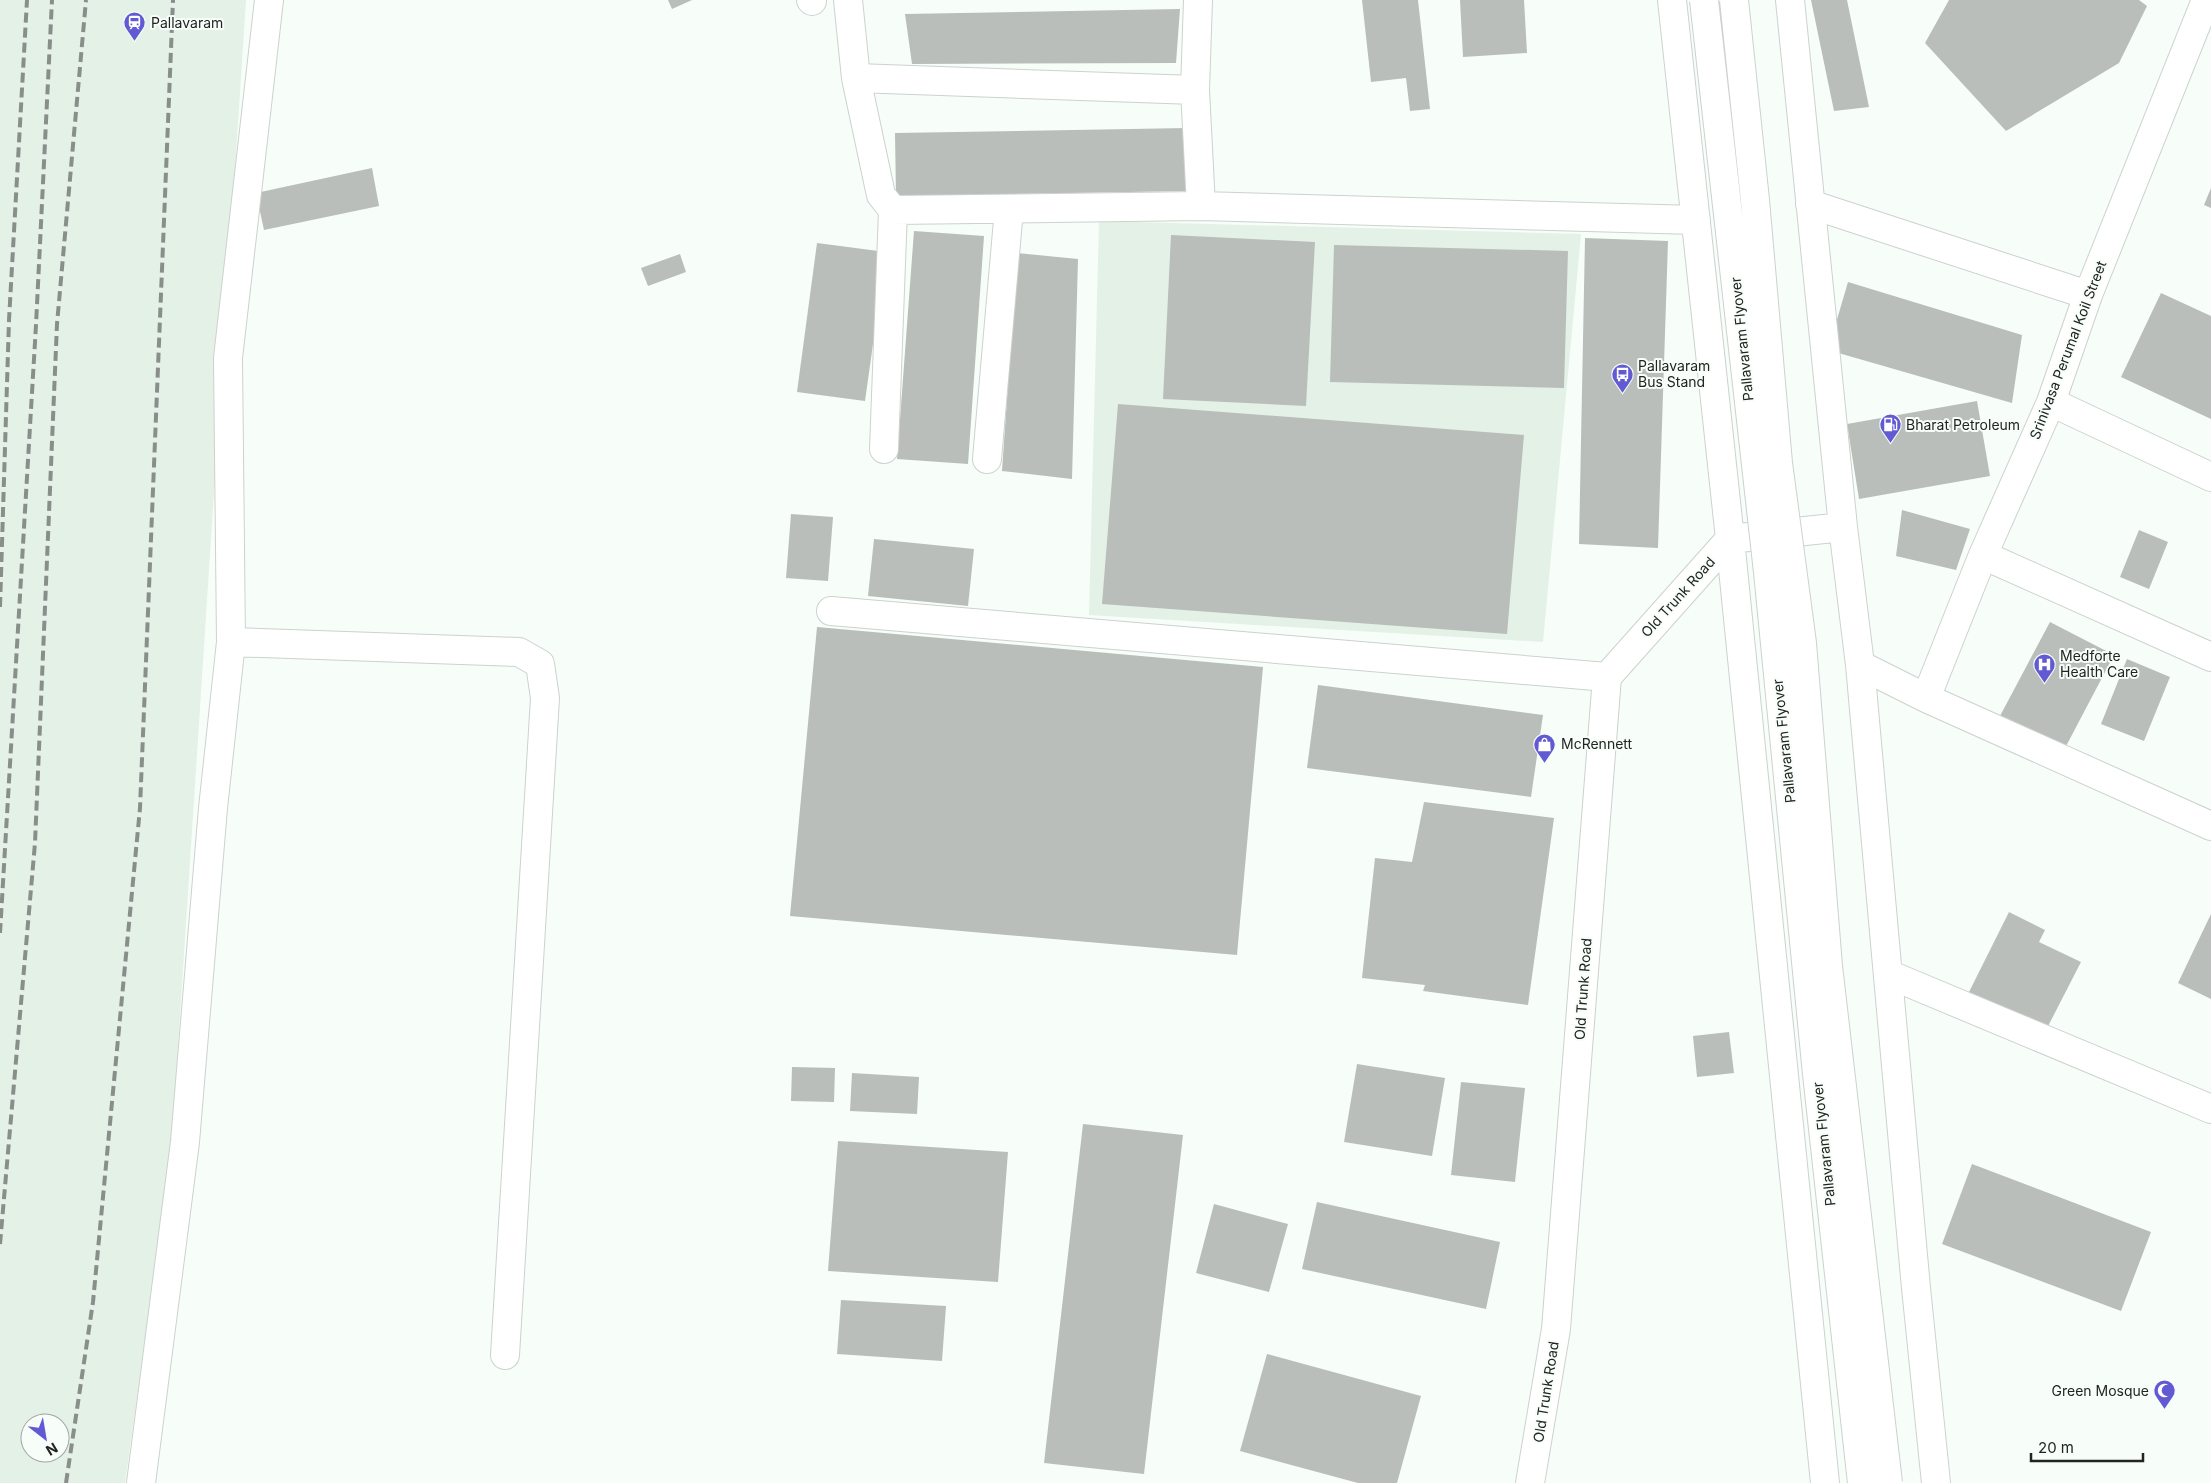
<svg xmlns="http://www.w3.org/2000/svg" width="2211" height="1483" viewBox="0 0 2211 1483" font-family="Inter,sans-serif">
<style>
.built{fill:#e4f1e7;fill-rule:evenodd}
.building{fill:#b9beba}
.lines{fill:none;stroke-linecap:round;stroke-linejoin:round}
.minor-casing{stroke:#ccd2cd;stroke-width:30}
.minor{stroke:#fff;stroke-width:28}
.rail{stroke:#8a8e8b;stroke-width:4;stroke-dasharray:10 5;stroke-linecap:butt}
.major-bridge-casing{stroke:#ccd2cd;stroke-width:30;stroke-linecap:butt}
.major-bridge{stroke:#fff;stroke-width:28}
.labels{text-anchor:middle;stroke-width:4;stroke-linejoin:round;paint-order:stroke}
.poi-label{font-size:14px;fill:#222422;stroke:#f7fdf8;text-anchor:start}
.street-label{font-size:14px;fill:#222422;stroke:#f7fdf8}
</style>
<rect width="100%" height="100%" fill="#f7fdf8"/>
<path class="built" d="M0,0H246L171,1154L125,1483H0ZM30,1423H60V1453H30Z
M1099,221L1581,234L1543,642L1089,615Z"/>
<path class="building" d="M668,0H692L672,9Z
M1362,0H1418L1430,109L1410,111L1406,78L1371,82Z
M1460,0H1524L1527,53L1463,57Z
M1811,0H1847L1869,107L1834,111Z
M1949,0H2139L2147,6L2119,63L2006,131L1925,43Z
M1180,9L1176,63L912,64L905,14Z
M1187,128L1188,191L896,196L895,133Z
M372,168L379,206L264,230L256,193Z
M2211,188V208L2204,205Z
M914,231L984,236L968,464L897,459Z
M1171,235L1315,242L1306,406L1163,399Z
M1585,238L1668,241L1658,548L1579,544Z
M817,243L886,252L865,401L797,392Z
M1334,245L1568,251L1564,388L1330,382Z
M1017,253L1078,259L1072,479L1002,471Z
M680,254L686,272L648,286L641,268Z
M1848,282L2022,335L2012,403L1828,350Z
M2161,293L2211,316V419L2121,377Z
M1977,401L1990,476L1859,499L1847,424Z
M1118,404L1524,435L1507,634L1102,604Z
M1902,510L1970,529L1956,570L1896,556Z
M791,514L833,517L828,581L786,578Z
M2139,530L2168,542L2149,589L2120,577Z
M874,539L974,549L968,606L868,596Z
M2050,622L2114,655L2064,750L2000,716Z
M817,627L1263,667L1237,955L790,916Z
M2127,659L2170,677L2144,741L2101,724Z
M1318,685L1543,715L1531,797L1307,768Z
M1424,802L1554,818L1528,1005L1423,991L1425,985L1362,978L1375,858L1412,862Z
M2009,912L2045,930L2039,942L2081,962L2044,1034L1967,996Z
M2211,914V999L2178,983Z
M1729,1032L1734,1073L1697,1077L1693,1036Z
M1357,1064L1445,1078L1432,1156L1344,1142Z
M792,1067L835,1068L834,1102L791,1101Z
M852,1073L919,1077L917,1114L850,1111Z
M1461,1082L1525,1088L1515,1182L1451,1175Z
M1083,1124L1183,1135L1144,1474L1044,1463Z
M838,1141L1008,1152L998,1282L828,1271Z
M1972,1164L2151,1232L2121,1311L1942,1244Z
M1317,1202L1500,1242L1486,1309L1302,1269Z
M1214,1204L1288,1224L1269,1292L1196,1273Z
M841,1300L946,1306L942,1361L837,1354Z
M1267,1354L1421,1396L1397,1483H1358L1240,1451Z"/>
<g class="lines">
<defs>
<path id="minor" d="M811,0L812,1
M848,0L856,78L1195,90
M1198,0L1195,90L1201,206
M1672,0L1730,539L1825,1483
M1790,0L1843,527L1860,665L1916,1288L1936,1483
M856,78L881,195L893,210L1201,206L1696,220
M1810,204L2088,295
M2051,402L2211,477
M884,449L893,210
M987,459L1009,209
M1983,555L2211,657
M831,611L1607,677
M231,642L519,652L540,664L545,698L505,1355
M1860,665L1926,698L2211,826
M1926,698L1983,555L2051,402L2088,295L2206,0
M1888,974L2211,1109
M141,1483L185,1142L213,808L231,642L228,358L269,0
M1530,1483L1556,1329L1607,677L1730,539L1843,527"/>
</defs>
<use href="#minor" class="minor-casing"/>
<use href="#minor" class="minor"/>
<path class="rail" d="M0,607L9,320L27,0
M0,933L36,325L52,0
M0,1244L35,843L57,324L86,0
M66,1483L93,1302L140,808L173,0"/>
<defs>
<path id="major-bridge" d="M1704,0L1768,572L1817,1074L1862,1483
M1734,0L1755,200L1778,463L1802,643L1828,966L1888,1483"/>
</defs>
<use href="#major-bridge" class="major-bridge-casing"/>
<use href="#major-bridge" class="major-bridge"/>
</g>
<defs>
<symbol id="station-pin" viewBox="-11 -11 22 30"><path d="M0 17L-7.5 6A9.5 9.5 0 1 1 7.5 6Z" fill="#625ad3" stroke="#f7fdf8"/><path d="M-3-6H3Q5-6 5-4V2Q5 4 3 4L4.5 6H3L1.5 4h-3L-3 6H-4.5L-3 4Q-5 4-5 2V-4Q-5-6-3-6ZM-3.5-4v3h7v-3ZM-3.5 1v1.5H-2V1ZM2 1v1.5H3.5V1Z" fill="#fff"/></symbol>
<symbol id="bus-pin" viewBox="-11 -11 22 30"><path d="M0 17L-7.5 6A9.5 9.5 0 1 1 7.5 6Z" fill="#625ad3" stroke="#f7fdf8"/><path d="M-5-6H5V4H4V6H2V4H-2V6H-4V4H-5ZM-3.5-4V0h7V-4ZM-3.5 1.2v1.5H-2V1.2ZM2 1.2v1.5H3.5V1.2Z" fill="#fff"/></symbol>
<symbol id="fuel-pin" viewBox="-11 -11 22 30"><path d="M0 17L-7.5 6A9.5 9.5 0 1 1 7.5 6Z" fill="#625ad3" stroke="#f7fdf8"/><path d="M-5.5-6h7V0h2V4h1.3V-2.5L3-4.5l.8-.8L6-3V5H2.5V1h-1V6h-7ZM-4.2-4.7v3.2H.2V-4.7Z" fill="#fff"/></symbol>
<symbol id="hospital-pin" viewBox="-11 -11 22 30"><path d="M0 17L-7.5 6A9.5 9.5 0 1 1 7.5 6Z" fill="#625ad3" stroke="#f7fdf8"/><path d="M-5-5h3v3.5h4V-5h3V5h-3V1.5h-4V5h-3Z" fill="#fff"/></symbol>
<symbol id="shop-pin" viewBox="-11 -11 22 30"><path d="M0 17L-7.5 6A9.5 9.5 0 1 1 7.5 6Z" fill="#625ad3" stroke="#f7fdf8"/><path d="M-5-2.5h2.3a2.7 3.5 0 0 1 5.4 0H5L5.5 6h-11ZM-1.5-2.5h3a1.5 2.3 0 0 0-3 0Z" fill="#fff"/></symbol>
<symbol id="mosque-pin" viewBox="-11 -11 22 30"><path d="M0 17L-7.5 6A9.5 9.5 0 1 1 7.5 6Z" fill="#625ad3" stroke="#f7fdf8"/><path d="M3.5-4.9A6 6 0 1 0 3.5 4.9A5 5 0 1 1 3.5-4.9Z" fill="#fff"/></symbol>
</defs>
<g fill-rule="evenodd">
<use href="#station-pin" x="122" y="10" width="25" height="34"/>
<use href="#bus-pin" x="1610" y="362" width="25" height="34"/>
<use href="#fuel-pin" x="1878" y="412" width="25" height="34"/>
<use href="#hospital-pin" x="2032" y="652" width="25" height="34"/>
<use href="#shop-pin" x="1532" y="732" width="25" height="34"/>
<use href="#mosque-pin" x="2152" y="1378" width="25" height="34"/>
</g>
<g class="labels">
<g class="poi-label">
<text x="151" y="28">Pallavaram</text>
<text x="1638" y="371">Pallavaram<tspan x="1638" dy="16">Bus Stand</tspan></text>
<text x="1906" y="430">Bharat Petroleum</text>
<text x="2060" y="661">Medforte<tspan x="2060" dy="16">Health Care</tspan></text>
<text x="1561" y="749">McRennett</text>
<text x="2149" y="1396" text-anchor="end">Green Mosque</text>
</g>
<g class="street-label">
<text transform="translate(1742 339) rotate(-96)" y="5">Pallavaram Flyover</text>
<text transform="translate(2068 350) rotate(-69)" y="5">Srinivasa Perumal Koil Street</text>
<text transform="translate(1678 597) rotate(-48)" y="5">Old Trunk Road</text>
<text transform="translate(1784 741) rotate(-96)" y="5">Pallavaram Flyover</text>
<text transform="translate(1583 989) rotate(-86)" y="5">Old Trunk Road</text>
<text transform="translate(1824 1144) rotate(-96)" y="5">Pallavaram Flyover</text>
<text transform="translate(1546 1392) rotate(-81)" y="5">Old Trunk Road</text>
</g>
</g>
<g transform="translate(45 1438) rotate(149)"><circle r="24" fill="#f7fdf8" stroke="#a2a6a2"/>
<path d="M0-4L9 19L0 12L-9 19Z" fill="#625ad3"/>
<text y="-8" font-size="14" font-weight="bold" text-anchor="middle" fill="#222422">N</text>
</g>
<path d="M2031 1453v8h112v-8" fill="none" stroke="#222422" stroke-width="2.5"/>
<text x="2038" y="1453" font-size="15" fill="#222422" stroke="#f7fdf8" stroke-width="4" paint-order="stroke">20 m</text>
</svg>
